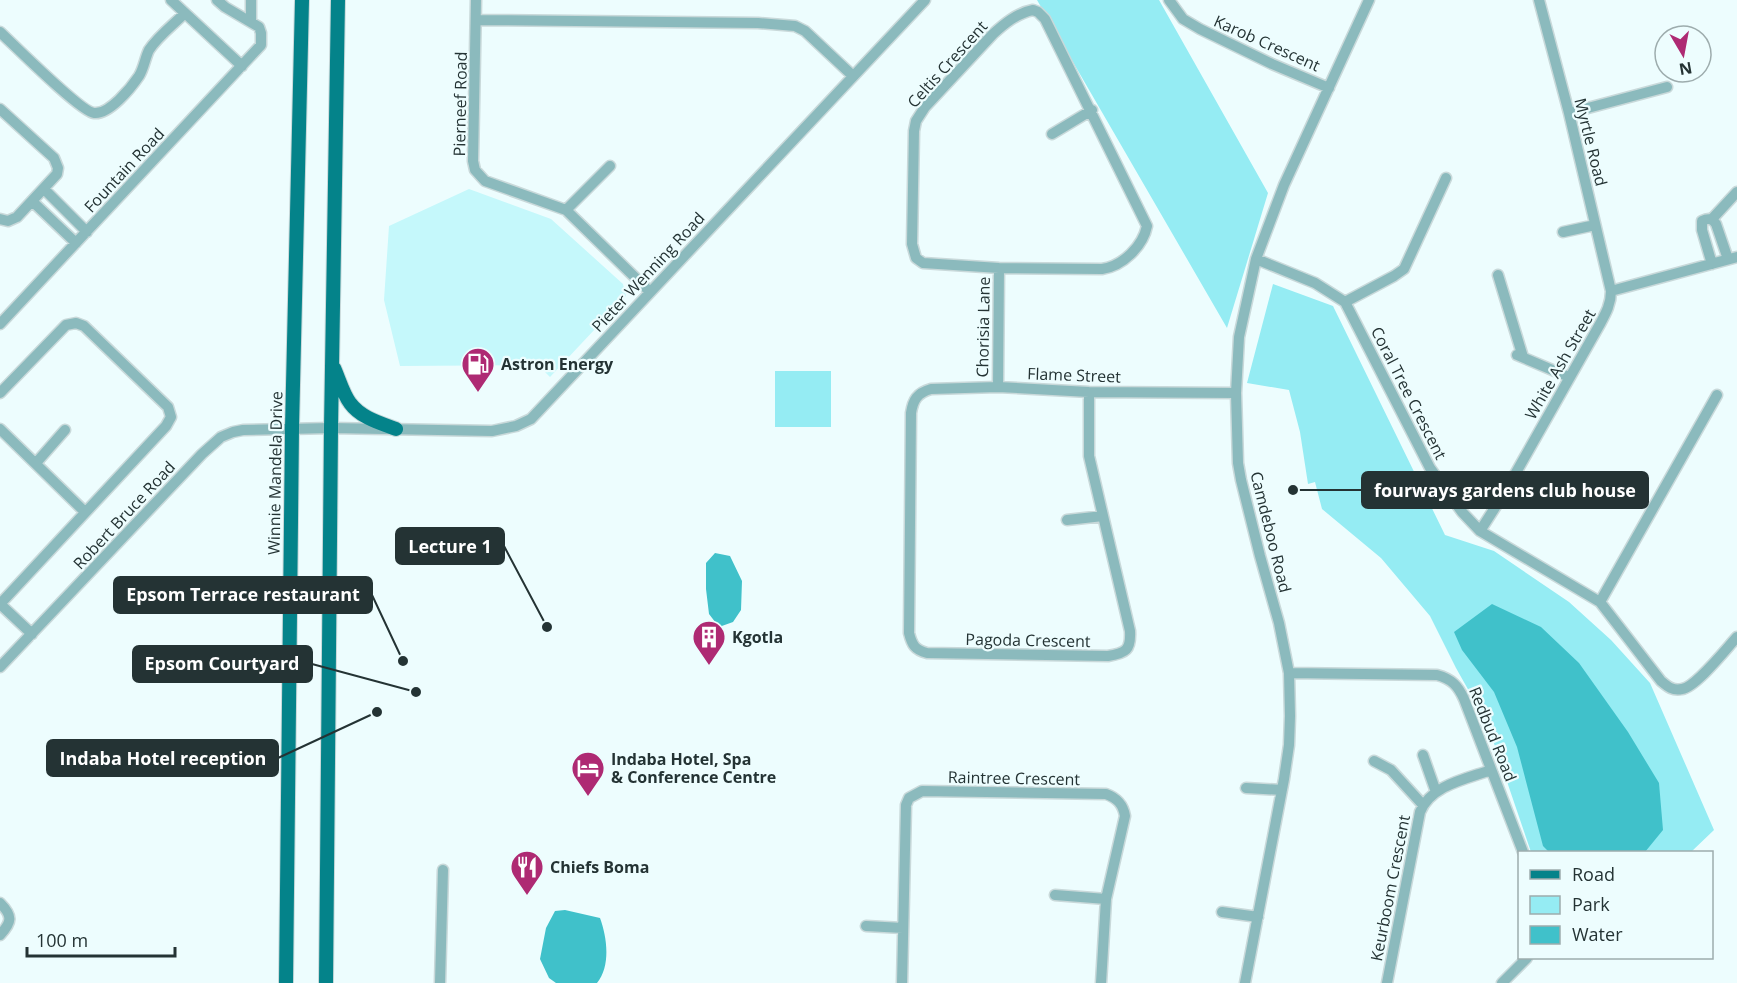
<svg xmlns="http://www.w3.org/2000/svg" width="1737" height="983" viewBox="0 0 1737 983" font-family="'Open Sans',sans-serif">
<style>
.built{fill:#c5f8fb}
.green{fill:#95ecf3}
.water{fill:#40c1ca}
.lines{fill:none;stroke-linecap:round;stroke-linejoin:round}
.minor-casing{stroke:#c9d9da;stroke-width:13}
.major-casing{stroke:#c9d9da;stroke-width:16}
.minor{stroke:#8bbabd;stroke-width:10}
.major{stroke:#04838a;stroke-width:14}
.labels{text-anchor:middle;stroke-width:4.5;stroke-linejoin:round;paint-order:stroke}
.street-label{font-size:16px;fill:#243334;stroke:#edfdfe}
.poi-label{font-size:16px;font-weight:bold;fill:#243334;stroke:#edfdfe;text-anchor:start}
.leader{fill:none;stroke:#243334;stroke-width:2}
.callout-dot{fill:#243334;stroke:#edfdfe;stroke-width:2}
.callout{fill:#243334;stroke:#243334;stroke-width:2}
.callout-label{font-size:18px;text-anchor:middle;font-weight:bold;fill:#fff}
</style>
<rect width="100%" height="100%" fill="#edfdfe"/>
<path class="built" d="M469,189L551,219L623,284L626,296L550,377L538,365L400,366L384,300L389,226Z"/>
<path class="green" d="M1037,0H1159L1268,193L1227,328Z
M1273,284L1333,306L1445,535L1494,551L1569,602L1611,640L1650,683L1714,830L1691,852H1531L1487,723L1456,668L1430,616L1381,558L1322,509L1315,482L1308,484L1300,432L1289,390L1247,383Z
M775,371H831V427H775Z"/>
<path class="water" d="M715,553L730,556L742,581L741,610L733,622L719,627L709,614L706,589V563Z
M1492,604L1541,627L1579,663L1628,732L1659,783L1663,830L1645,852H1549L1543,846L1517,747L1494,692L1462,650L1454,632Z
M565,910L600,918C607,937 611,966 597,983H556L549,978L540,959L546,928L555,911Z"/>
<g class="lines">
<defs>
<path id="minor" d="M171,0L242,66
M476,0L473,161L475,170L485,181L566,210L650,292
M1169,0L1183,19L1200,29L1272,64L1329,88
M1539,0L1569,113L1611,291
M1033,10L1038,12L1045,19L1147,226C1143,246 1123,266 1102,269L999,268L923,263L916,258L912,244L914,131L916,121L925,107L993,34C1004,24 1017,13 1033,10Z
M476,20L758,23L795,26L805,31L853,76
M251,21V0
M0,32C14,45 81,112 94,113C109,115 131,88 139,76C144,68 145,58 149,50C158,36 173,25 185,13
M0,109L54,158L58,168L57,174L17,217L8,221L0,219
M1569,113L1667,87
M1052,134L1092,110
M44,189L87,232
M33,202L76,243
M566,210L610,166
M1712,219L1737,192
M1563,232L1595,225
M1256,259L1315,283L1345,302L1430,468L1462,512L1480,531L1600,602L1661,681C1668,687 1673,691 1682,689C1696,687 1726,649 1737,637
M1712,264L1702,230V221C1708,218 1712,218 1716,224L1728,259
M1498,275L1523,357
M1345,302L1394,276L1404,269L1446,178
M0,324L261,45V33L259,27L225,7L217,0
M1517,355L1569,377
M998,387L999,268
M1089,392V456L1130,631C1131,650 1126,653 1108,656L927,653C915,650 912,645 909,633L911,413C913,400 917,393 931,389L998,387L1089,392L1236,393
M0,393L66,325L76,323L84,326L168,407L171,417L166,426L0,604
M0,429L85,512
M36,463L65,430
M1067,520L1103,516
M1480,531L1505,492L1600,324C1606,313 1611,304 1611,291L1737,257
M1600,602L1717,395
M0,604L32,634
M0,667L202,454L221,437L233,432L243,430L331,428L492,431L516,426L531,419L925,0
M1289,673L1437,675C1452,679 1458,686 1464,699L1523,852
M1423,755L1436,792
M1374,761L1391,770L1423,805
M1246,788L1282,790
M1055,895L1106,899
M0,903C13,916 12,922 0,935
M1222,912L1258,917
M866,926L903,928
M440,983L443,870
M902,983L906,805L909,798L922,791L1106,794C1117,798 1123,804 1125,816L1106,899L1101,983
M1245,983L1284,779L1289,745L1290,716L1289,673L1279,623L1260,556L1241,480L1238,463L1236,393L1239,337L1256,259L1284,185L1369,0
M1387,983L1420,812C1431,785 1466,779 1491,770
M1502,983L1527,958"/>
<path id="major" d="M334,368C339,379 343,394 350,403C361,418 380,423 396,429
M286,983L292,428L302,0
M326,983L331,428L338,0"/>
</defs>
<use href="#minor" class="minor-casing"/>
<use href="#major" class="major-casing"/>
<use href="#minor" class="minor"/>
<use href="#major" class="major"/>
</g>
<defs>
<symbol id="fuel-pin" viewBox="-11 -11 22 30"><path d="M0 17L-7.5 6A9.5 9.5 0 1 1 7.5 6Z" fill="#ae2a73" stroke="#edfdfe"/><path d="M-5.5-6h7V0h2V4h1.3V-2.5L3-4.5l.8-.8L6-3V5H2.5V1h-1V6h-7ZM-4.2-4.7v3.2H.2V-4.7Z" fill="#fff"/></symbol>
<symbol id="building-pin" viewBox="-11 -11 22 30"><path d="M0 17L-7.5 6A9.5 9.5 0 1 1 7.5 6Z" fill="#ae2a73" stroke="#edfdfe"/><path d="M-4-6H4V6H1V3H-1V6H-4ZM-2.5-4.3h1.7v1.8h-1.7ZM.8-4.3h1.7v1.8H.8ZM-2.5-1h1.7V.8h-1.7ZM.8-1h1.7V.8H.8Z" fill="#fff"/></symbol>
<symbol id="hotel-pin" viewBox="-11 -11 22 30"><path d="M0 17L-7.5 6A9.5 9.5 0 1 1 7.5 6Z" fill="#ae2a73" stroke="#edfdfe"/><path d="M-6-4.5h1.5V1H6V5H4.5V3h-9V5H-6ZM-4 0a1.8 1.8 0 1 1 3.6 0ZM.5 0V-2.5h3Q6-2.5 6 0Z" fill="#fff"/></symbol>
<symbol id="restaurant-pin" viewBox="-11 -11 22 30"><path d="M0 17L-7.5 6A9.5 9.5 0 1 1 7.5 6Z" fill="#ae2a73" stroke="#edfdfe"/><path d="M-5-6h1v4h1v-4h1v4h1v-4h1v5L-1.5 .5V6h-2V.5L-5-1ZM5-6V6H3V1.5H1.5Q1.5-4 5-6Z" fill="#fff"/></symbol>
</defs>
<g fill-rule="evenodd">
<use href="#fuel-pin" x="459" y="345" width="38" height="52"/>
<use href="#building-pin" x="690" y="618" width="38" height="52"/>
<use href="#hotel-pin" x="569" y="749" width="38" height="52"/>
<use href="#restaurant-pin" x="508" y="848" width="38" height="52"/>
</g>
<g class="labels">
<g class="street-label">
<text transform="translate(1267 43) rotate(24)" y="6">Karob Crescent</text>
<text transform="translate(947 64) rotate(-48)" y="6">Celtis Crescent</text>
<text transform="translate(460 104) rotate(-89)" y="6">Pierneef Road</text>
<text transform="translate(1591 142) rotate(76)" y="6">Myrtle Road</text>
<text transform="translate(124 170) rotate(-47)" y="6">Fountain Road</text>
<text transform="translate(648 272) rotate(-47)" y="6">Pieter Wenning Road</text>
<text transform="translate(983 327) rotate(-89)" y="6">Chorisia Lane</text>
<text transform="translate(1560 364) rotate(-60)" y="6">White Ash Street</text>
<text transform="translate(1074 375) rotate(2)" y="6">Flame Street</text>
<text transform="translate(1409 393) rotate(63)" y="6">Coral Tree Crescent</text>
<text transform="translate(275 473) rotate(-89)" y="6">Winnie Mandela Drive</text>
<text transform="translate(124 515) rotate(-47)" y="6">Robert Bruce Road</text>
<text transform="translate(1271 532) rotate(76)" y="6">Camdeboo Road</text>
<text transform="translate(1028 640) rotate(1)" y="6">Pagoda Crescent</text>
<text transform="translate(1493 734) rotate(68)" y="6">Redbud Road</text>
<text transform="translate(1014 778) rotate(1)" y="6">Raintree Crescent</text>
<text transform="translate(1390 888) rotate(-79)" y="6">Keurboom Crescent</text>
</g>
<g class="poi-label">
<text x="501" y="370">Astron Energy</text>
<text x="732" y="643">Kgotla</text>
<text x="611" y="765">Indaba Hotel, Spa<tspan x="611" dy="18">&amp; Conference Centre</tspan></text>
<text x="550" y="873">Chiefs Boma</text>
</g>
</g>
<path class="leader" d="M1293 490L1362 490M547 627L504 546M403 661L372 595M416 692L312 664M377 712L278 758"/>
<g class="callout-dot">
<circle cx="1293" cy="490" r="6"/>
<circle cx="547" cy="627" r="6"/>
<circle cx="403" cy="661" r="6"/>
<circle cx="416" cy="692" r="6"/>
<circle cx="377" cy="712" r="6"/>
</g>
<g class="callout">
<rect x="1362" y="472" width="286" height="36" rx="6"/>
<rect x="396" y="528" width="108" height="36" rx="6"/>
<rect x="114" y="577" width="258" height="36" rx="6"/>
<rect x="133" y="646" width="179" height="36" rx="6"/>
<rect x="47" y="740" width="231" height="36" rx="6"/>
</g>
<g class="callout-label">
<text x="1505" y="497">fourways gardens club house</text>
<text x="450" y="553">Lecture 1</text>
<text x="243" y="601">Epsom Terrace restaurant</text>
<text x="222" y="670">Epsom Courtyard</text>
<text x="163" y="765">Indaba Hotel reception</text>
</g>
<rect x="1518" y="851" width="195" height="108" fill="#edfdfe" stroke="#9dacad" stroke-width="1.5"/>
<rect x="1530" y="870" width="30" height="9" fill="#04838a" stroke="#9dacad" stroke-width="1.5"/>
<text x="1572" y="881" font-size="18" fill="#243334">Road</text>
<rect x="1530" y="896" width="30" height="18" fill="#95ecf3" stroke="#9dacad" stroke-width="1.5"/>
<text x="1572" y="911" font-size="18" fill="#243334">Park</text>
<rect x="1530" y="926" width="30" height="18" fill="#40c1ca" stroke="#9dacad" stroke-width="1.5"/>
<text x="1572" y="941" font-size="18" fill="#243334">Water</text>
<g transform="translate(1683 54) rotate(170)"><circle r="28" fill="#edfdfe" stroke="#9dacad" stroke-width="1.5"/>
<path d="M0-4.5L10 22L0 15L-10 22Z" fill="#ae2a73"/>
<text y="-9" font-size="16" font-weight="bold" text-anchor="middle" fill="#243334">N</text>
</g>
<path d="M27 947v9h148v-9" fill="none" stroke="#243334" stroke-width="3"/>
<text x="36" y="947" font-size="18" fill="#243334" stroke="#edfdfe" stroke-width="4.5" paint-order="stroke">100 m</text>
</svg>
